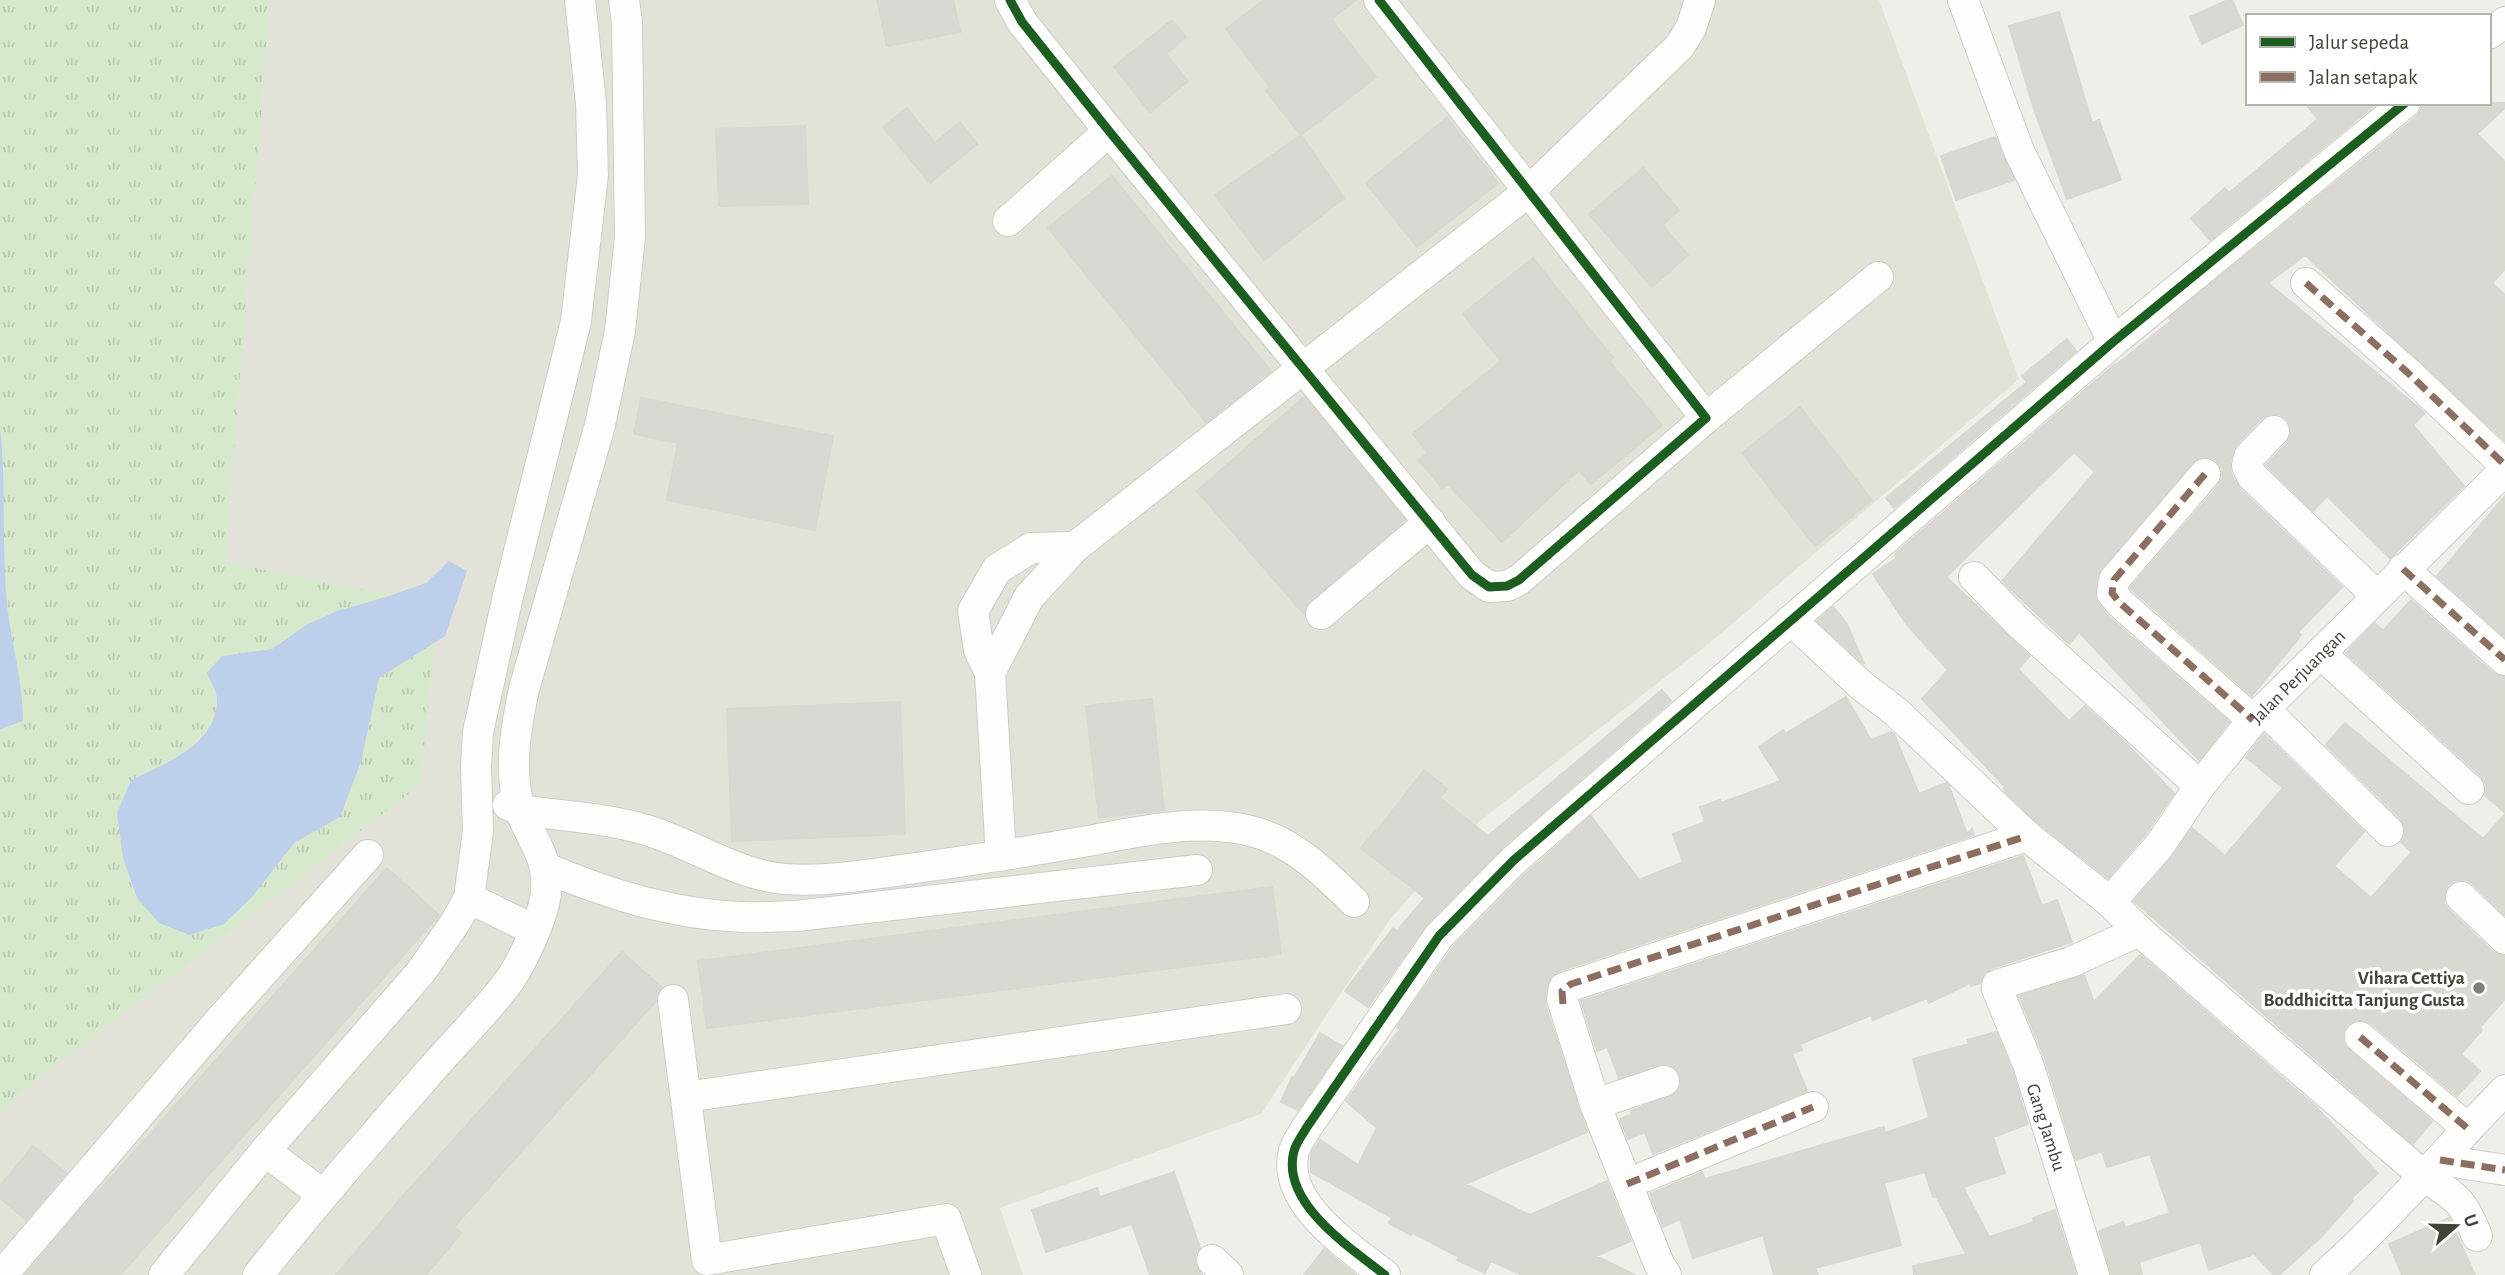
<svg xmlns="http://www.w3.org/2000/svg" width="2505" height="1275" viewBox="0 0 2505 1275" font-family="'Alegreya Sans',sans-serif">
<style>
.residential{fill:#e3e2d8}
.grass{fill:url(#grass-tufts)}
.water{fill:#bdcfeb}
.building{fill:#d9d8d2;stroke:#d8d7d0;stroke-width:2}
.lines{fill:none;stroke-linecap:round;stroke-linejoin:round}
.minor-casing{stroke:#cdcdc8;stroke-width:32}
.minor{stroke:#fdfdfc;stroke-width:30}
.quiet{stroke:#8d6e63;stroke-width:7;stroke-dasharray:14 7;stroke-linecap:butt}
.cycleway-casing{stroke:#fff;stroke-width:13}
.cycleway{stroke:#1b5e20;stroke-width:9}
.poi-dot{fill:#807f76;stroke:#fff;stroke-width:2.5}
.labels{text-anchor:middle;stroke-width:7;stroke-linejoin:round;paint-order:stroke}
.street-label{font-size:19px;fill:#454337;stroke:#fff}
.poi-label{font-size:19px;font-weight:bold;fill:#454337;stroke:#fff;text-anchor:end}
</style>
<defs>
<pattern id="grass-tufts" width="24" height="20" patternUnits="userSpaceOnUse" patternTransform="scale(1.75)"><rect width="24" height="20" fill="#d7e9cc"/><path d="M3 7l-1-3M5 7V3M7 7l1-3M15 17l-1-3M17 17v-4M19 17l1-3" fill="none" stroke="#bac9b0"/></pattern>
</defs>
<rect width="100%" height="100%" fill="#efefea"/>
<path class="residential" d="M0,0H1879L2019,379L1712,641L1471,828L1391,918L1261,1114L1000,1208L1023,1275H0Z"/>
<path class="grass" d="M0,0H270L225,562L439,605L420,785L21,1092L0,1115Z"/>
<path class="water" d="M0,426C6,481 2,537 6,593C9,636 23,677 23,721L0,729Z
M449,561L467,571L445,636L379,678L361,762L340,817L294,843L252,897L224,924L189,935L159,923L137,898L123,858L117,813L131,780C165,764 218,744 217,699C217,691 210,681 207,673L222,656L272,649L308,624L337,611L386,597L426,583Z"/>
<path class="building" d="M877,0H953L960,32L887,46Z
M1264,0H1356L1331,19L1376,77L1301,135L1266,91L1270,87L1226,29Z
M2228,0H2232L2243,25L2202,44L2190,17Z
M2059,12L2092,123L2099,120L2121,180L2067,199L2034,109L2009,26Z
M1172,20L1186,37L1166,54L1188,81L1150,112L1114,67Z
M2305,103H2377L2210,240L2191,218L2225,188L2229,193L2318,119Z
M2422,103H2505V108L2477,134L2505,162V269L2492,283L2505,295V441L2305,255L2268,283L2425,413L2413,425L2464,486L2390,558L2327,496L2313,511L2266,465L2287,443L2291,435V427L2287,419L2279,414H2270L2261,419L2236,445L2230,462L2231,474L2240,489L2342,587L2298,632L2301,635L2252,696L2130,588L2219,485L2222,478V469L2216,460L2209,457H2200L2192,463L2101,569L2095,591L2098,603L2108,616L2229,722L2199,760L2079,632L2069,644L2002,581L2095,472L2074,452L1946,577L2030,656L2018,669L2069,721L2085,706L2126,743L2174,793L2145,835L2108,878L2038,823L2007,793L2004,789L2005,787L1922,699L1948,670L1907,625L1873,574L1897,558L1895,554L2115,364L2116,365L2171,321L2169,318L2416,117L2421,110Z
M907,108L935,143L960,122L977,144L930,183L883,127Z
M1447,118L1498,183L1417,247L1366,183Z
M805,126L808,204L719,206L716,129Z
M1301,135L1344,198L1264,260L1215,195Z
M1995,137L2014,180L1956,200L1941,156Z
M1643,168L1679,210L1662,225L1688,255L1652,287L1589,214Z
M1112,176L1271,371L1206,422L1048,228Z
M1533,258L1613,358L1609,361L1662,425L1591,484L1579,470L1502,542L1448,484L1442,488L1419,460L1428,453L1413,434L1501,361L1463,314Z
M2067,339L2076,351L1894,508L1886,498L2027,382L2022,376Z
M1304,397L1405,520L1310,601L1304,614L1197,491Z
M641,398L833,436L815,530L667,500L678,443L634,434Z
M1800,407L1872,500L1815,546L1742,453Z
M2505,496V637L2437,576Z
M2411,600L2493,673L2505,677V813L2485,795L2486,784L2481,776L2346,653L2375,623L2383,631Z
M1833,607L1847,624L1864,664L1817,621Z
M1662,690L1671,701L1503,847L1427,924L1368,1007L1345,991L1393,928L1397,931L1425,898L1361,848L1376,830L1377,831L1424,770L1447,789L1440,798L1488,836Z
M1846,697L1871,740L1891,732L1894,734L1919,794L1946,783L1949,786L1967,834L1972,829L1974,835L1559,971L1551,976L1547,985L1545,1004L1587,1132L1465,1184L1530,1215L1607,1181L1631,1241L1596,1256L1635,1275H1522L1491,1261L1485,1273L1457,1260L1459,1257L1413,1233L1411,1235L1389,1223L1392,1218L1311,1172V1154L1320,1140L1358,1165L1377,1128L1346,1101L1400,1029L1397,1027L1453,947L1526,873L1591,816L1639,880L1683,862L1673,834L1705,822L1700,807L1720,800L1721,803L1781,781L1759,747L1783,730L1785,734Z
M1152,699L1164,810L1099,818L1086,706Z
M900,702L905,834L732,841L727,709Z
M2345,723L2483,839L2505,814V915L2473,884L2466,880H2455L2448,885L2444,894V903L2449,910L2493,952L2505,956V999L2480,1027L2482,1030L2461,1054L2480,1071L2457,1096L2371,1023L2362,1020L2354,1021L2347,1025L2343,1033V1042L2349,1050L2432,1121L2413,1144L2134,901L2172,857L2192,828L2225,856L2283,788L2246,757L2264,734L2364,832L2334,866L2371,898L2412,852L2401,842L2405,835V827L2401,819L2326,745Z
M2023,856L2042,906L2057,900L2072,942L1992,968L1984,974L1980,983L1971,986L1970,983L1929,1003L1927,998L1873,1020L1872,1015L1800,1044L1802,1050L1792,1054L1807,1091L1653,1154L1645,1132L1628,1139L1620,1119L1632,1114L1631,1111L1677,1093L1681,1085L1680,1075L1675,1068L1667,1064L1619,1078L1607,1047L1597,1051L1581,1001Z
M387,868L439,915L120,1275H25L93,1195L95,1196Z
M1272,887L1281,954L707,1028L698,961Z
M622,952L661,987L657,994L656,1001L454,1227L461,1233L426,1275H336L404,1195Z
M2140,955L2315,1106L2378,1173L2351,1199L2353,1201L2322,1236L2279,1275H2274L2254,1254L2209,1270L2200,1242L2139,1262L2142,1275H2111L2099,1231L2123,1222L2125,1228L2170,1213L2150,1154L2107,1167L2102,1151L2076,1160L2045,1059L2019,996L2084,975L2094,1002Z
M1996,1032L2012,1070L2028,1124L1993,1137L2005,1173L1963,1187L1989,1237L2034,1222L2033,1218L2055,1210L2076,1275H1914L1913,1266L1966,1254L1936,1196L1933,1197L1925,1172L1884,1183L1901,1245L1815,1268L1818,1275H1774L1763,1235L1693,1258L1680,1219L1663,1227L1650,1194L1702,1172L1705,1179L1884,1127L1885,1133L1929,1118L1913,1059L1969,1044L1968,1040Z
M1320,1033L1342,1046L1298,1110L1281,1102L1292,1077L1294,1078Z
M33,1146L66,1173L26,1220L0,1198V1186Z
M1174,1172L1200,1248L1195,1255V1264L1202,1275H1150L1132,1224L1046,1252L1032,1210L1097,1188L1100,1197Z
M2449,1218L2475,1275H2402L2389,1244Z
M1324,1249L1343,1265L1356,1275H1304Z"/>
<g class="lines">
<defs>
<g id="minor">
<path d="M1010,0L1022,22L1109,131L1472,575L1489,587L1507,586L1519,580L1706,418L1878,277"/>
<path d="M1379,0L1706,418"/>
<path d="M1963,0L2019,151L2113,342"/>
<path d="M2489,34L2505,22"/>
<path d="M1008,221L1109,131"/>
<path d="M2306,283L2407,372L2505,465"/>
<path d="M2274,431L2249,457L2247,466L2252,476L2377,596"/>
<path d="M2205,474L2114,580L2112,593L2120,603L2253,720"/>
<path d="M2403,569L2505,660"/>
<path d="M1974,577L2019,623L2200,786"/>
<path d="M1321,614L1430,522"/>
<path d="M1791,620L1862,686L1895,711L2027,836L2110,902L2139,931L2425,1177C2457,1198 2462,1199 2477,1236"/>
<path d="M2320,653L2469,789"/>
<path d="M990,673L979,650L973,611L997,569L1031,548L1075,547"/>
<path d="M2264,709L2388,831"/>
<path d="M508,805L521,810C567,817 616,818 661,835C702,850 740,875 785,879C829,882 873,874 916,868C974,860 1031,851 1088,841C1140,831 1198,818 1251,831C1292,841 1325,873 1354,902"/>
<path d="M1001,856L990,673L1029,597L1075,547L1529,191L1679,47L1691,28L1700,0"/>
<path d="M546,868C608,894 674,915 743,917C761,918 779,916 796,916L1197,870"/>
<path d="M2461,897L2505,939"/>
<path d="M469,898L534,930"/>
<path id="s1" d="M2110,902L2159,846L2200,786L2253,720L2505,470"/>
<path d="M673,1000L707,1260L946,1219L966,1275"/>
<path d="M2360,1037L2467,1128"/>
<path d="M686,1097L1286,1009"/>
<path d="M1595,1104L1664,1081"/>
<path d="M265,1151L322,1194"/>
<path d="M2440,1160L2505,1170"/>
<path d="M1627,1184L1813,1107"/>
<path d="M1212,1260L1228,1275"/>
<path d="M2,1275L221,1019L368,855"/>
<path d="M164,1275L265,1151L420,973L455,923L469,898L478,831L476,766L478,732L508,596L576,321L593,175L591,103L580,0"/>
<path d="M258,1275C312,1207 368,1142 425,1077C452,1045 484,1015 509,981C523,961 543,918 546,893C549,853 531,842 520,809C508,770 516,728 524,689L600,425L620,331L630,237L627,23L624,0"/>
<path d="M1385,1275C1351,1248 1280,1203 1294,1151C1296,1143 1303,1134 1307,1127L1439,936L1514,860L2113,342L2405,103"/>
<path d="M1666,1275L1659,1264L1595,1104L1562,999L1564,988L2027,836"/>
<path d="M2094,1275L2028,1064L1997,989V985L2071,962L2139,931"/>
<path d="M2325,1275C2389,1218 2445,1151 2505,1090"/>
</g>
</defs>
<use href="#minor" class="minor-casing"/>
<use href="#minor" class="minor"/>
<path class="quiet" d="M2306,283L2407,372L2505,465
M2205,474L2114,580L2112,593L2120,603L2253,720
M2403,569L2505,660
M1563,1004L1562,991L1571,984L2027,836
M2360,1037L2467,1128
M2440,1160L2505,1170
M1627,1184L1813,1107"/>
<defs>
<path id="cycleway" d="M1010,0L1022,22L1109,131L1472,575L1489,587L1507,586L1519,580L1706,418L1379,0
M1385,1275C1351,1248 1280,1203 1294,1151C1296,1143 1303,1134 1307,1127L1439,936L1514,860L2113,342L2405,103"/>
</defs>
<use href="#cycleway" class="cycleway-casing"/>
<use href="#cycleway" class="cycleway"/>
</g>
<circle class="poi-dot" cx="2479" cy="988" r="7"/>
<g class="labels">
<g class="street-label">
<text dy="7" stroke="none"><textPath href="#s1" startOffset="294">Jalan Perjuangan</textPath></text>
<text transform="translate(2047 1127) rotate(72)" y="7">Gang Jambu</text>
</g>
<g class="poi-label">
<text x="2465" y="984">Vihara Cettiya<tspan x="2465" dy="22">Boddhicitta Tanjung Gusta</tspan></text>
</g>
</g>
<rect x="2246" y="14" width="245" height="91" fill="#ffffff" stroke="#b5b4af" stroke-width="2"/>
<rect x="2260" y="37" width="35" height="10" fill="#1b5e20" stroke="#b5b4af" stroke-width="2"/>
<text x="2309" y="49" font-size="21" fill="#454337">Jalur sepeda</text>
<rect x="2260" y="72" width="35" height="10" fill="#8d6e63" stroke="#b5b4af" stroke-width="2"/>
<text x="2309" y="84" font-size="21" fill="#454337">Jalan setapak</text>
<g transform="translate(2456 1226) rotate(70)" stroke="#ffffff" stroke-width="5" paint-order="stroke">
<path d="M0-5L12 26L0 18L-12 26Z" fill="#454337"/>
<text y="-10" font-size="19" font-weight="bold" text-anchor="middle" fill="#454337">U</text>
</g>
</svg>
